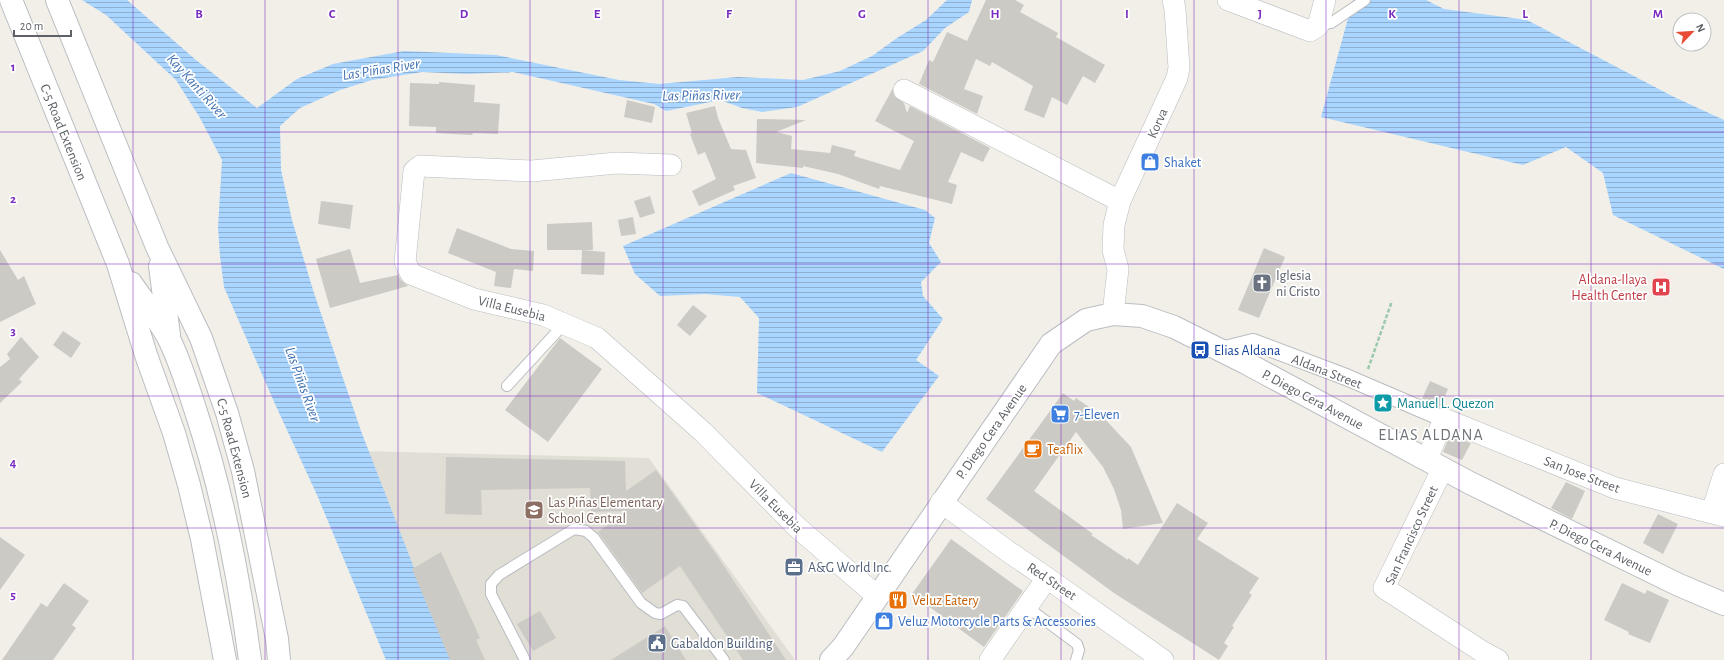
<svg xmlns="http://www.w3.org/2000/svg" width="1724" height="660" viewBox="0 0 1724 660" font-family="'Alegreya Sans',sans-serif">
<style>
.education{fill:#e1ded5}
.medical{fill:#fce8e5}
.water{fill:url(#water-rules)}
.building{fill:#cccac4}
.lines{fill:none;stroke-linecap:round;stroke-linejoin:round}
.service-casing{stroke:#b9bcc0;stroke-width:12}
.pedestrian-casing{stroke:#b9bcc0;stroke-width:18}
.minor-casing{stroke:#b9bcc0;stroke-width:22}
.secondary-casing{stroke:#babdc2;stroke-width:24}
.path{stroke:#9dc9ac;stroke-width:2.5;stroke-dasharray:4 2;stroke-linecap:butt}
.service{stroke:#fff;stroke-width:10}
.pedestrian{stroke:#fff;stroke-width:16}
.minor{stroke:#fff;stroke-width:21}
.secondary{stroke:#fff;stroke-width:22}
.grid{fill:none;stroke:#7b2cbf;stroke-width:1;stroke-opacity:0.55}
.labels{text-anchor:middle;stroke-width:3.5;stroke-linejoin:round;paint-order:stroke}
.street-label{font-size:14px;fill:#5e6267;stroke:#fff}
.shop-label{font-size:14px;fill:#366cbe;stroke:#fff;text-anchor:start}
.worship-label{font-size:14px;fill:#5b616d;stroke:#fff;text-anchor:start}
.health-label{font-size:14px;fill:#be3a42;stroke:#fff;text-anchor:end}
.transit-label{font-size:14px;fill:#164399;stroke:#fff;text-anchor:start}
.culture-label{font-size:14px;fill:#0d838f;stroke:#fff;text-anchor:start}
.food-label{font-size:14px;fill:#c56008;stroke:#fff;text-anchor:start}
.education-label{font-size:14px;fill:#785e54;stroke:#fff;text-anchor:start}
.service-label{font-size:14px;fill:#4e5e75;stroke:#fff;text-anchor:start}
.water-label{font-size:15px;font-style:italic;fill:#4474b2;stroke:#fff}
.quarter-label{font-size:16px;letter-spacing:1px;fill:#6f7479;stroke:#fff}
.grid-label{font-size:13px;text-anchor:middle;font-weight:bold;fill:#7b2cbf;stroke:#fff;stroke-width:3.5;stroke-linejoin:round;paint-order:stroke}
</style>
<defs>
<pattern id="water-rules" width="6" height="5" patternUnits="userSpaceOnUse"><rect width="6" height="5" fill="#a9d5ff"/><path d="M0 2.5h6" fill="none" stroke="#8db0d2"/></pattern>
</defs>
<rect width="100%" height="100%" fill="#f1efe7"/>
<path class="education" d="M359,451L649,458L795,660H442Z"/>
<path class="medical" d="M1659,268L1674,279L1664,298L1649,294Z"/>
<path class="water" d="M82,0H127L196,60L257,108L297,79L333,64L404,51L496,55L619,80L659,84L738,77L803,80L840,71L872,56L897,38L926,20L947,0H972L969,12L945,28L923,51L797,107L762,112L742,108L720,100L666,111L654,104L513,72L466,74L422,72L372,80L340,90L300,108L280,126L281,170L292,220L313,290L361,431L428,604L452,660H386L317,495L275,404L224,287L220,256L218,227L222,160L200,118L176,80L106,15Z
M1353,0H1426L1444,9L1527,20L1674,97L1724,120V269L1613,215L1603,173L1566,147L1523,165L1321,117Z
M791,173L925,210L935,218L929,243L941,262L921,282L923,296L943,319L916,360L939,376L882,452L757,393L759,318L740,297L705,294L660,296L635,274L623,246Z"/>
<path class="building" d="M986,0H1015L1024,5L1020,12L1058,33L1056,37L1105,65L1095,83L1083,76L1067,105L1052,97L1044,118L1024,110L1033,86L992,62L990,66L976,59L964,89L983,96L977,114L919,84L929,60L933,62L947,32L967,41Z
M439,82L475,85L474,102L500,104L498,134L473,133L472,135L436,133V127L409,126L410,83L439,84Z
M893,88L894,96L904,103L907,113L910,106L990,148L983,162L961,152L948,182L957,185L952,204L880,186L879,189L838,174L803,166V168L756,163L757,119L806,120L776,132L792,136L791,149L830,153L832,145L856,151L854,156L900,170L914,141L875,121Z
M627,100L655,107L652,123L624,117Z
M715,106L718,118L731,149L746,150L756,178L733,186L735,190L699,206L692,191L716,179L705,152L698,155L690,134L692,133L686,113Z
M650,196L655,213L640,218L634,201Z
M321,201L353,205L350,229L318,224Z
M633,217L636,234L621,236L618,220Z
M592,222L593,250H547V224Z
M457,228L511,249L534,251L533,271L514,269L511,288L494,286L496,272L448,253Z
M1264,248L1285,257L1259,318L1238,310Z
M350,249L360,283L398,275L401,280L408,286L330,308L316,259Z
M0,250L18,280L24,276L36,304L0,322Z
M582,250L605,252L604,275L581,274Z
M693,305L707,316L690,336L677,325Z
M63,331L81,343L71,358L53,345Z
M21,337L39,357L19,379L22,382L0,403V367L10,359L7,354Z
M560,338L602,369L548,442L505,410Z
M1430,381L1448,389L1440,407L1422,399Z
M1063,393L1074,401L1076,398L1103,417L1131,447L1163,523L1123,529L1121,510L1114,489L1103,467L1076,432L1034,491L1093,534L1091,535L1128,560V558L1138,565L1177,503L1208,523L1197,539L1259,578L1249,593L1252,595L1232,626L1234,627L1224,643L1228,646L1219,660L1114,593L986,499Z
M1450,435L1471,443L1462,460L1443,452Z
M446,457L625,461L626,491L656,470L716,554L786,660H743L680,566L642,593L598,532L628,511L591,512L590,488L481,490L482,515L445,514Z
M1566,482L1585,491L1572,519L1551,508Z
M1658,514L1678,524L1663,554L1643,543Z
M0,537L25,555L0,590Z
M951,539L1023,591L984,647L912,594Z
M441,552L480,638L476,640L485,660H450L412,569Z
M64,583L89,601L72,625L76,628L53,660H2L41,603L47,607Z
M1622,583L1645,594L1647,590L1669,600L1650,643L1628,634L1629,632L1604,620Z
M540,611L556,638L533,651L517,624Z
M665,626L686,660H611Z"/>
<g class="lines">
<defs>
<path id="service" d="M1318,26L1331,23L1365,0
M507,386L565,323
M1027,607L1077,644L1079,650L1076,660
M525,660L491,594V584L499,575L574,529L586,531L594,538L641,603L655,613L661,614L677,605L683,606L724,660"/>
<path id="pedestrian" d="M1221,350L1253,342L1346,377L1444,419"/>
<path id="minor" d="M1228,0L1310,31L1318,26L1325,0
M904,90L1120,201
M671,165L617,163L532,171L420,166L414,171L405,262L411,274L474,299L543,315L597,338L703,432L797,527L877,596
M1113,314L1118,269L1113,250L1114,225L1120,201L1177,78L1179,68L1175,9L1173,0
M1427,459L1444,419L1615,488L1724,516
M1443,468L1384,588L1483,652L1498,660
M941,502L1006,550L1047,578L1163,660
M1712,512L1724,474
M990,660L1047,578"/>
<path id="secondary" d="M11,0L118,264L146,355L174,433L189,485L202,539L225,660
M57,0L157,247L201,338L227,413L243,471L277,639L279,660
M160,266L169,335
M131,283C143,301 161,322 170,341C181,364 189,390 197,415C223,494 239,577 250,660
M831,660L843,647L1051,344L1086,320L1113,314L1142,316L1174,327L1246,363L1470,483L1679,585L1724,604"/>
</defs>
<use href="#service" class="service-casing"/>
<use href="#pedestrian" class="pedestrian-casing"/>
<use href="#minor" class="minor-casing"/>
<use href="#secondary" class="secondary-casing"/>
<path class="path" d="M1368,369L1392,301"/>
<use href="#service" class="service"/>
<use href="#pedestrian" class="pedestrian"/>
<use href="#minor" class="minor"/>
<use href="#secondary" class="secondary"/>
</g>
<path class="grid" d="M133,0V660M265,0V660M398,0V660M530,0V660M663,0V660M796,0V660M928,0V660M1061,0V660M1194,0V660M1326,0V660M1459,0V660M1591,0V660M0,132H1724M0,264H1724M0,396H1724M0,528H1724"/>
<defs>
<symbol id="shop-square" viewBox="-11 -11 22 22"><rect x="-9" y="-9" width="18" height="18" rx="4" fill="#3f7fe0" stroke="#fff"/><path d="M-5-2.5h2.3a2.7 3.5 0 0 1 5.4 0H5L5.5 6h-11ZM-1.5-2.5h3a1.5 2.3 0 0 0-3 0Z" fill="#fff"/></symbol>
<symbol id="church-square" viewBox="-11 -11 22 22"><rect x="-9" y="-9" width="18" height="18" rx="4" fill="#6b7280" stroke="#fff"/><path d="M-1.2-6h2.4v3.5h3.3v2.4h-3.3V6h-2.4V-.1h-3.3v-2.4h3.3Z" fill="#fff"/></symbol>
<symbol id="hospital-square" viewBox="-11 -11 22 22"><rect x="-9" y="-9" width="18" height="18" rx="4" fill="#e0444e" stroke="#fff"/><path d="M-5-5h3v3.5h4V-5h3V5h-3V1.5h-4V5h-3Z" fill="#fff"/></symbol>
<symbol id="bus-square" viewBox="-11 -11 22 22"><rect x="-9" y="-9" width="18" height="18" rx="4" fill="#1a4fb4" stroke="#fff"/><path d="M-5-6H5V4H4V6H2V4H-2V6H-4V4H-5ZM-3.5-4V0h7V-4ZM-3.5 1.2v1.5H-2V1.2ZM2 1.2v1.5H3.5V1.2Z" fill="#fff"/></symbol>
<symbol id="sight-square" viewBox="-11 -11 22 22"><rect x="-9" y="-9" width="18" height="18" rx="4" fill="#0f9aa8" stroke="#fff"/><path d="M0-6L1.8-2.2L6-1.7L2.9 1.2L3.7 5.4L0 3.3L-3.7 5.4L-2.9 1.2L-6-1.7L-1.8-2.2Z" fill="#fff"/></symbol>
<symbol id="supermarket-square" viewBox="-11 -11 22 22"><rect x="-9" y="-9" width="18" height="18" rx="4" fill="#3f7fe0" stroke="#fff"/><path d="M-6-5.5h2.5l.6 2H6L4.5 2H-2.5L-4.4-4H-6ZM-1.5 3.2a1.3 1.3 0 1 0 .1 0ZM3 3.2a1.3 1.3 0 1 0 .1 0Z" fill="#fff"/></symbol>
<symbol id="cafe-square" viewBox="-11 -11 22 22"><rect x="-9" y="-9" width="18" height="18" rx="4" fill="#e8710a" stroke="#fff"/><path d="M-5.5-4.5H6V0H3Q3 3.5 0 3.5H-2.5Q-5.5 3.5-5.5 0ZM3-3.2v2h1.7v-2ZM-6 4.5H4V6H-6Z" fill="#fff"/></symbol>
<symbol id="school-square" viewBox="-11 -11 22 22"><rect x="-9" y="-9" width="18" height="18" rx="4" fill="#8d6e63" stroke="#fff"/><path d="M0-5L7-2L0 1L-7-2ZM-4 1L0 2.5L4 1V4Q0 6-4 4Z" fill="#fff"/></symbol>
<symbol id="office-square" viewBox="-11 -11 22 22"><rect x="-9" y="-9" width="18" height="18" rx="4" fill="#5c6f8a" stroke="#fff"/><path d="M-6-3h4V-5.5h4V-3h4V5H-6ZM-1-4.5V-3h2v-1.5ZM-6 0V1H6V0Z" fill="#fff"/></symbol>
<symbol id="restaurant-square" viewBox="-11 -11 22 22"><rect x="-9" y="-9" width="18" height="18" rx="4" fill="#e8710a" stroke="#fff"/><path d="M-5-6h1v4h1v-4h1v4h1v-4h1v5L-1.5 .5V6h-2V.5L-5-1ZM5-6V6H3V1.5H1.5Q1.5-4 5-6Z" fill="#fff"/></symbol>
<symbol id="civic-square" viewBox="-11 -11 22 22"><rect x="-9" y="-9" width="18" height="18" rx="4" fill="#5c6f8a" stroke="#fff"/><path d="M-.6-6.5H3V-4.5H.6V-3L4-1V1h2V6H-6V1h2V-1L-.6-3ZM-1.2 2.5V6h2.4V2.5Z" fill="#fff"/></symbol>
</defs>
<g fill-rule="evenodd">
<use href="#shop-square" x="1139" y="151" width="22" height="22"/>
<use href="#church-square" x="1251" y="272" width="22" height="22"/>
<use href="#hospital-square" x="1650" y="276" width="22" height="22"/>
<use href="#bus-square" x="1189" y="339" width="22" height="22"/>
<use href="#sight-square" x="1372" y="392" width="22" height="22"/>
<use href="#supermarket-square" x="1049" y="403" width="22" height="22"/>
<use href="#cafe-square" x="1022" y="438" width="22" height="22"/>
<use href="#school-square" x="523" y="499" width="22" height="22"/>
<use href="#office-square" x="783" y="556" width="22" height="22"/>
<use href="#restaurant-square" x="887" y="589" width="22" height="22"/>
<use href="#shop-square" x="873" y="610" width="22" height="22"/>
<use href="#civic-square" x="646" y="632" width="22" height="22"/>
</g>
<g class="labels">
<g class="street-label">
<text transform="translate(1157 123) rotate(-66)" y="5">Korva</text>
<text transform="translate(64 132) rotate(68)" y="5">C-5 Road Extension</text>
<text transform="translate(512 308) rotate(14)" y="5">Villa Eusebia</text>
<text transform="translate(1327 371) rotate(21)" y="5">Aldana Street</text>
<text transform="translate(1313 399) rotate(28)" y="5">P. Diego Cera Avenue</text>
<text transform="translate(991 431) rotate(-55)" y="5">P. Diego Cera Avenue</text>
<text transform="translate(235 448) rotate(75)" y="5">C-5 Road Extension</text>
<text transform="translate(1582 474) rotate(21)" y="5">San Jose Street</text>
<text transform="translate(776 506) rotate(45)" y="5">Villa Eusebia</text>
<text transform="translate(1411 535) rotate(-65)" y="5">San Francisco Street</text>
<text transform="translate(1601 547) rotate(26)" y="5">P. Diego Cera Avenue</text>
<text transform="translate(1052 581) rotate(34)" y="5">Red Street</text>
</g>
<g class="shop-label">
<text x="1164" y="167">Shaket</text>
<text x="1074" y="419">7-Eleven</text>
<text x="898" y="626">Veluz Motorcycle Parts &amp; Accessories</text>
</g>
<g class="worship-label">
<text x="1276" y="280">Iglesia<tspan x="1276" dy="16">ni Cristo</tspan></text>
</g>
<g class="health-label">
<text x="1647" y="284">Aldana-Ilaya<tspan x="1647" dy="16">Health Center</tspan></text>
</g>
<g class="transit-label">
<text x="1214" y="355">Elias Aldana</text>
</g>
<g class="culture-label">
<text x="1397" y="408">Manuel L. Quezon</text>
</g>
<g class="food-label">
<text x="1047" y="454">Teaflix</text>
<text x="912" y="605">Veluz Eatery</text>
</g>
<g class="education-label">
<text x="548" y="507">Las Piñas Elementary<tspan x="548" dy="16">School Central</tspan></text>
</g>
<g class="service-label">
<text x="808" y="572">A&amp;G World Inc.</text>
<text x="671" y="648">Gabaldon Building</text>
</g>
<g class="water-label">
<text transform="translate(381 69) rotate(-9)" y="5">Las Piñas River</text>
<text transform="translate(197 86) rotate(48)" y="5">Kay Kanti River</text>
<text transform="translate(701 95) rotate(-1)" y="5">Las Piñas River</text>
<text transform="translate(303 384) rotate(70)" y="5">Las Piñas River</text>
</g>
<g class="quarter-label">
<text x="1431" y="440">ELIAS ALDANA</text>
</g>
</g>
<g class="grid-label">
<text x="199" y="18">B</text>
<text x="332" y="18">C</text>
<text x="464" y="18">D</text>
<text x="597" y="18">E</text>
<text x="729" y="18">F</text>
<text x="862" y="18">G</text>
<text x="995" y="18">H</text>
<text x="1127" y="18">I</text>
<text x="1260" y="18">J</text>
<text x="1392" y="18">K</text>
<text x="1525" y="18">L</text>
<text x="1658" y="18">M</text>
<text x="13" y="71">1</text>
<text x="13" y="203">2</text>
<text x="13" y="335">3</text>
<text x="13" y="467">4</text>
<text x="13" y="599">5</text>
</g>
<g transform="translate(1692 32) rotate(65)"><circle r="19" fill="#ffffff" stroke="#bfc0c2"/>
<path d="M0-3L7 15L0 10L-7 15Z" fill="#e94c35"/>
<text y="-6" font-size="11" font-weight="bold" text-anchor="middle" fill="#5e6267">N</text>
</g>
<path d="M14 30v6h57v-6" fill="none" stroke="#5e6267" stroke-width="2"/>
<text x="20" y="30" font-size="12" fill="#5e6267" stroke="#ffffff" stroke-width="3" paint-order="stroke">20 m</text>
</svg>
